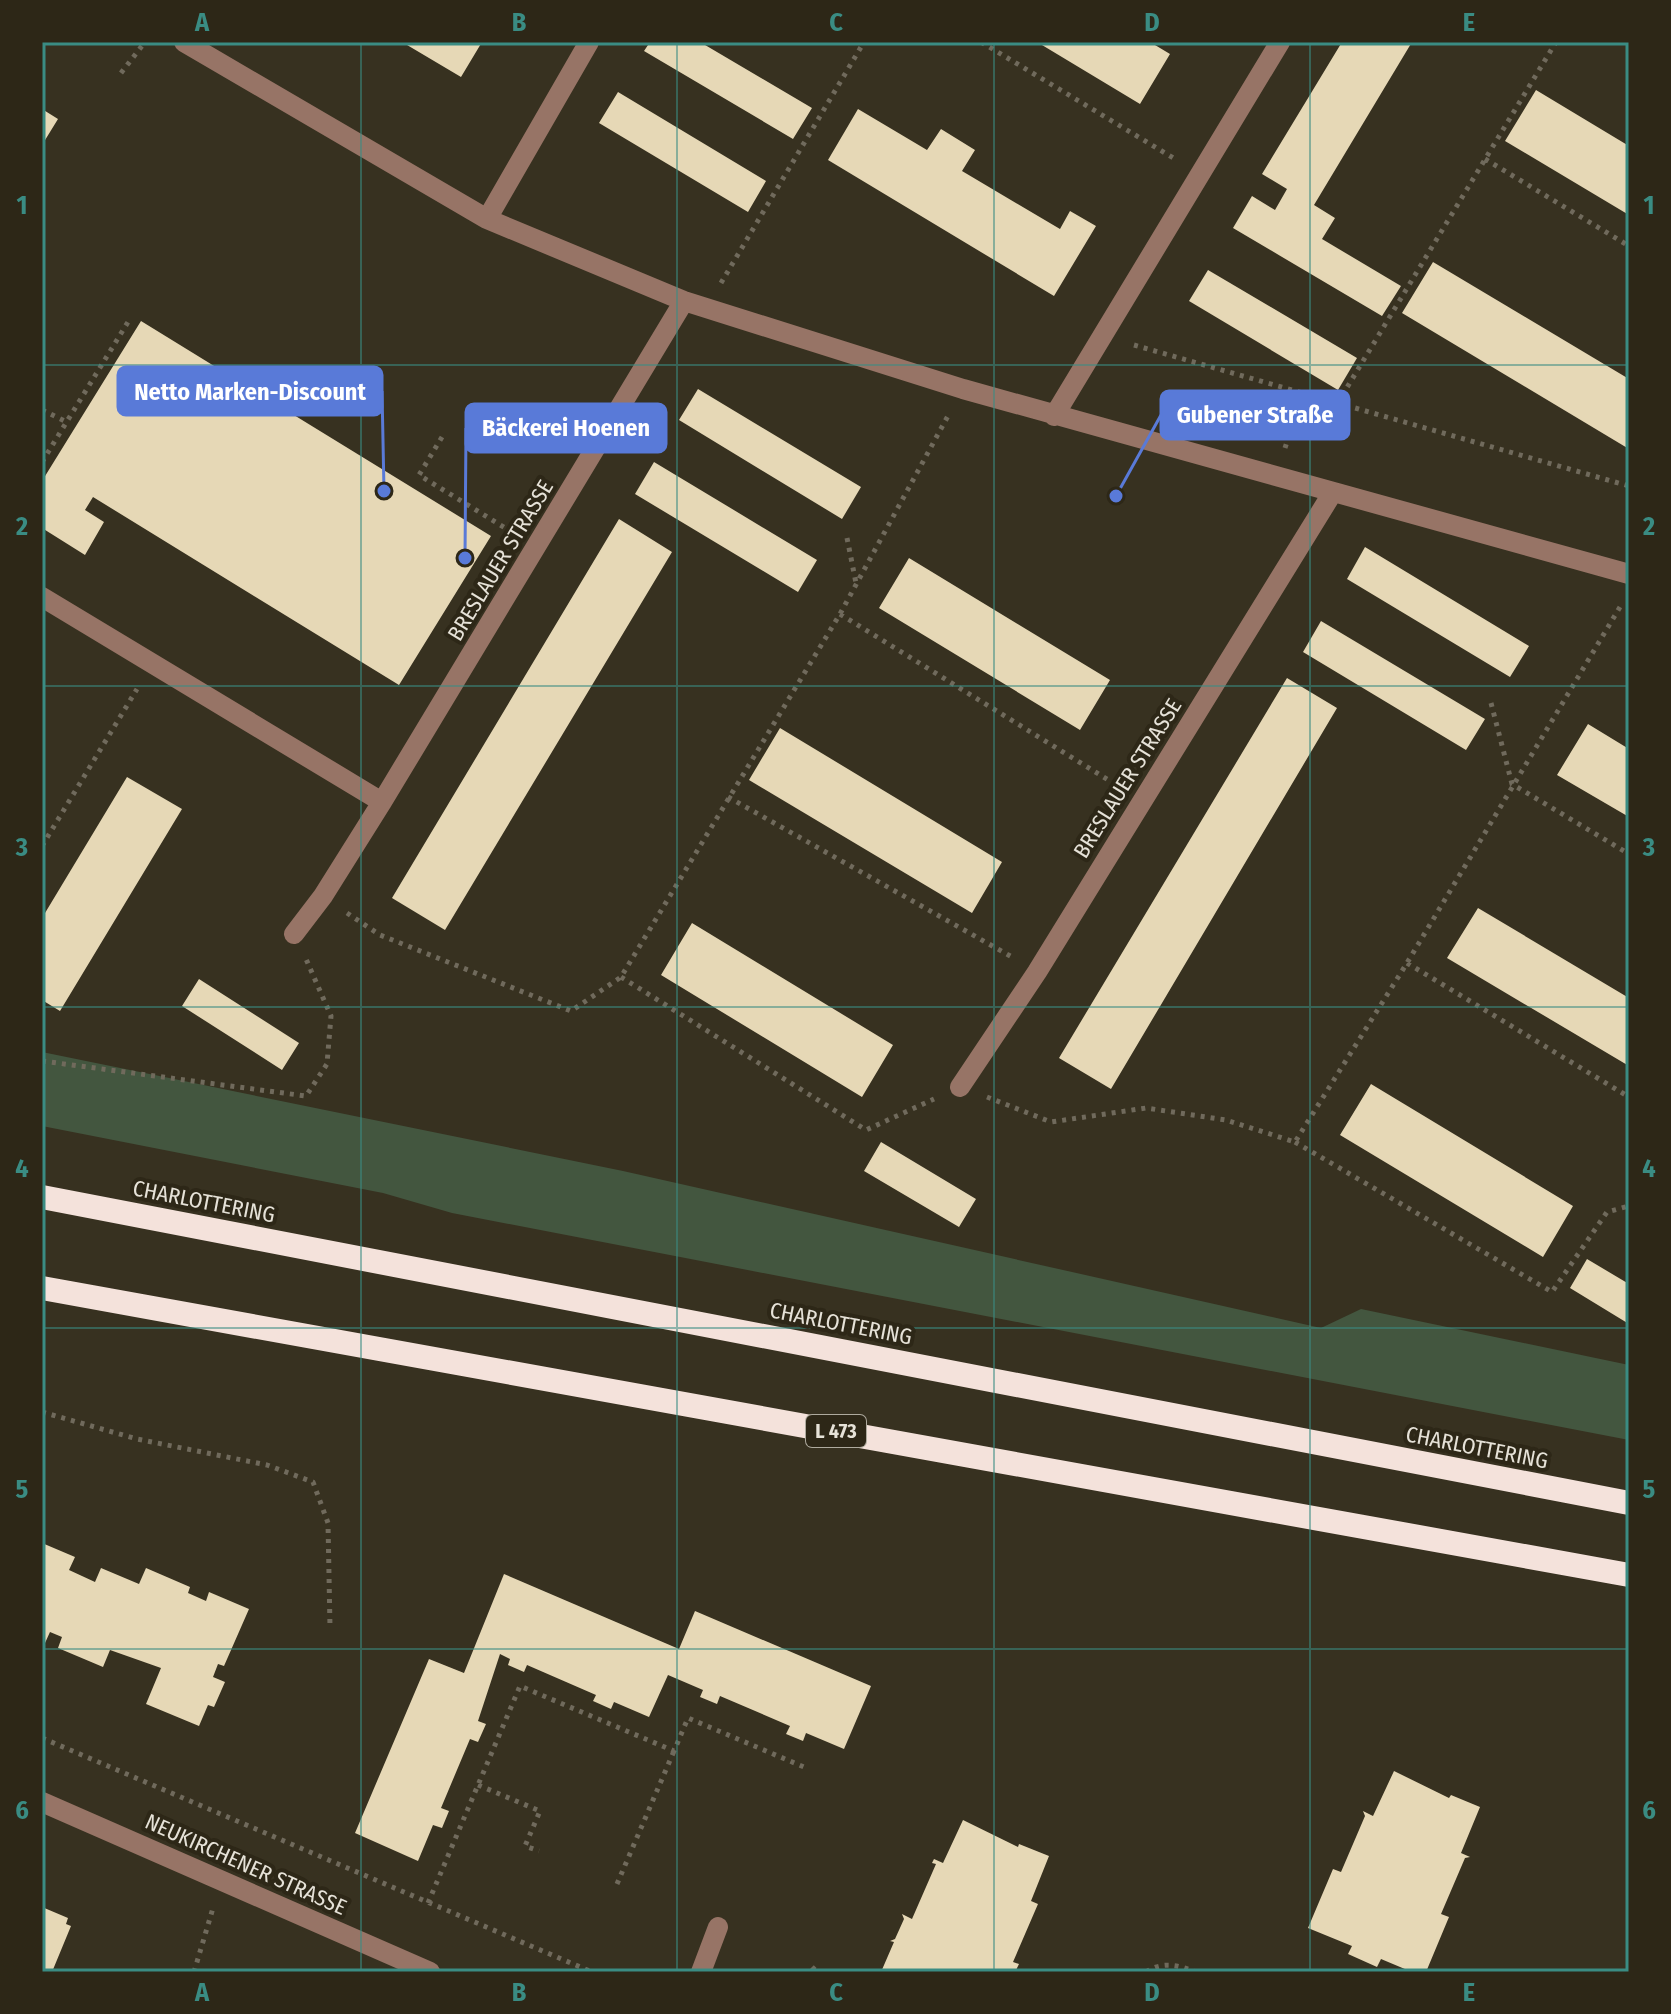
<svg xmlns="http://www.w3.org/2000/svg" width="1671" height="2014" viewBox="0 0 1671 2014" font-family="'Fira Sans Condensed',sans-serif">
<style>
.green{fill:#43563f}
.building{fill:#e6d8b6}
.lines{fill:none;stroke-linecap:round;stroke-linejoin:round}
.path{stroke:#706a5c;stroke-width:5;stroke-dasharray:4 6;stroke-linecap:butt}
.minor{stroke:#977466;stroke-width:20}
.highway{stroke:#f4e2db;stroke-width:24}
.grid{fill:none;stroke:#3a8c83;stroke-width:2;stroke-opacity:0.55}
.labels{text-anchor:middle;stroke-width:8;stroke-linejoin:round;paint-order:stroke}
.shield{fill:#2d2717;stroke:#aeaa9e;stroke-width:2}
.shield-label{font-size:20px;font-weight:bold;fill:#e6e2d8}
.street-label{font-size:22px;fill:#e6e2d8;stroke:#2d2717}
.leader{fill:none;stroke:#597ad8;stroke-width:3}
.callout-dot{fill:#597ad8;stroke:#2d2717;stroke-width:3}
.callout{fill:#597ad8;stroke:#597ad8;stroke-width:3}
.callout-label{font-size:24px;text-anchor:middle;font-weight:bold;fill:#fff}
.neatline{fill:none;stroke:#3a8c83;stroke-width:3}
.grid-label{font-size:26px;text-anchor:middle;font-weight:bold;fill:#3a8c83}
</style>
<rect width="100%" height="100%" fill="#373120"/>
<path class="green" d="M42,1052L623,1171L1321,1328L1361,1309L1629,1365V1440L452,1213L383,1193L42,1126Z"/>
<path class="building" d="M402,42H482L461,77Z
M650,42H700L812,108L793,139L644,51Z
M1037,42H1150L1170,54L1140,104Z
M1342,42H1412L1314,205L1335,218L1322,239L1401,286L1382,316L1233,228L1252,196L1275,210L1287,189L1262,174Z
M1536,90L1629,146V215L1505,141Z
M618,92L766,181L748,212L599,123Z
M42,109L58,119L42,145Z
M858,109L927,150L941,129L975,150L962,171L1060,229L1070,211L1096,226L1054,296L828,160Z
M1433,262L1629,379V449L1402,313Z
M1208,270L1357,358L1338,390L1189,301Z
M141,321L491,536L399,685L93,497L85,510L104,522L85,555L42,528V481Z
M698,389L861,487L842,519L679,420Z
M654,462L817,560L798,592L635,494Z
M619,519L672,552L445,930L392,898Z
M1365,547L1529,646L1510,677L1347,579Z
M909,558L1110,680L1080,730L879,608Z
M1321,621L1485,719L1466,750L1303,652Z
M1287,678L1337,708L1111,1089L1059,1058Z
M1588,724L1629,749V817L1557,775Z
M780,728L1002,862L972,913L749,780Z
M127,777L182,809L60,1011L42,1000V918Z
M1478,908L1629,998V1066L1447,958Z
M692,923L893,1045L862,1097L661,975Z
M199,979L299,1043L282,1070L182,1006Z
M1371,1084L1573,1206L1543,1257L1340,1135Z
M881,1142L976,1199L959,1227L864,1171Z
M1587,1259L1629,1284V1324L1570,1288Z
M42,1543L75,1557L69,1570L95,1582L101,1568L139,1584L146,1568L190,1587L188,1593L206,1601L209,1592L249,1609L224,1666L218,1664L213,1677L225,1682L214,1707L208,1705L199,1726L146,1704L161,1668L110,1650L103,1667L58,1648L62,1637L50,1632L45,1643L42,1641Z
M504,1574L679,1649L695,1611L871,1686L844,1749L806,1733L803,1741L786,1734L790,1726L720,1696L717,1704L700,1697L703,1690L668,1675L649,1717L614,1702L611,1709L593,1701L596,1695L527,1665L524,1672L508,1665L510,1659L500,1654L478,1721L486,1724L478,1742L470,1739L441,1808L449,1811L442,1828L433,1825L418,1861L355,1833L429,1659L464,1673Z
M1394,1771L1449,1798L1451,1795L1480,1807L1461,1853L1470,1857L1465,1858L1441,1914L1449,1917L1426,1972H1412L1381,1959L1377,1967L1348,1954L1352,1946L1308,1928L1333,1869L1341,1872L1365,1816L1363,1811L1373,1816Z
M963,1820L1018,1847L1019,1844L1049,1856L1031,1901L1038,1904L1013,1962L1019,1964L1015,1972H881L894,1942L890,1941L895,1939L904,1919L902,1914L912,1919L936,1864L932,1863L934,1859L943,1863Z
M42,1907L68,1918L66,1924L71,1926L52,1972H42Z"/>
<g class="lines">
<path class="path" d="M981,42L1175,159
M121,73L145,42
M1485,159L1629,246
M721,283L864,42
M1134,345L1629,486
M1337,404L1556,42
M42,410L67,422
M442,437L419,475L510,531
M1285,448L1302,395
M42,462L128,322
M847,538L856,583
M840,614L1118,786
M1491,703L1512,784L1629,854
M728,797L1012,957
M42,846L137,689
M347,913L380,935L571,1011L621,977L840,614L949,414
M1407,963L1629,1097
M621,977L866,1130L934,1099
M42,1061L306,1096L327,1064L331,1016L306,959
M987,1097L1051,1122L1146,1108L1226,1120L1295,1142L1407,963L1623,602
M1295,1142L1552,1292L1607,1212L1629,1206
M42,1412L137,1439L267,1465L313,1482L328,1523L330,1627
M42,1738L592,1972
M478,1785L540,1811L525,1846L539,1851
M617,1884L674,1751
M428,1903L520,1686L674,1751L688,1718L804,1767
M812,1967L817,1972
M194,1972L213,1908
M1146,1972C1163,1961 1178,1965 1196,1972"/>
<path class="minor" d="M184,42L487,219L684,301L963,389L1629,574
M487,219L589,42
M1054,416L1280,42
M42,597L382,802
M294,934L323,896L382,802L684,301
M960,1087L1037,972L1333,492
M42,1802L430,1972
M701,1972L718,1927"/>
<path class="highway" d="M42,1197L1629,1503
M42,1288L1629,1575"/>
</g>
<path class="grid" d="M361,42V1972M677,42V1972M994,42V1972M1310,42V1972M42,365H1629M42,686H1629M42,1007H1629M42,1328H1629M42,1649H1629"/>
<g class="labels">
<rect class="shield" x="806" y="1415" width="60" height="32" rx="6"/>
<g class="shield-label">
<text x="836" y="1438">L 473</text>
</g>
<g class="street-label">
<text transform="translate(500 560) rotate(-59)" y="8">BRESLAUER STRASSE</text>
<text transform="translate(1127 778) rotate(-58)" y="8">BRESLAUER STRASSE</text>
<text transform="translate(204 1201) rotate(11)" y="8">CHARLOTTERING</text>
<text transform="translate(841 1323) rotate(11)" y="8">CHARLOTTERING</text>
<text transform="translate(1477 1447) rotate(11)" y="8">CHARLOTTERING</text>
<text transform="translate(246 1864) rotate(24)" y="8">NEUKIRCHENER STRASSE</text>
</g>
</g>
<path class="leader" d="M384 491L382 391M1116 496L1161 415M465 558L466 428"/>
<g class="callout-dot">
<circle cx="384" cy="491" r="8"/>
<circle cx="1116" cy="496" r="8"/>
<circle cx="465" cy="558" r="8"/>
</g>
<g class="callout">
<rect x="118" y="367" width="264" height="48" rx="8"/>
<rect x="1161" y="391" width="188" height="48" rx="8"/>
<rect x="466" y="404" width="200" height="48" rx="8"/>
</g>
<g class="callout-label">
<text x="250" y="400">Netto Marken-Discount</text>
<text x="1255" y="423">Gubener Straße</text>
<text x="566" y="436">Bäckerei Hoenen</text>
</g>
<rect width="1671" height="2014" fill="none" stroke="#2d2717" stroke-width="88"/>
<rect x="44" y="44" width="1583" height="1926" class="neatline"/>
<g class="grid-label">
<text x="202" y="31">A</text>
<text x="519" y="31">B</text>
<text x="836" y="31">C</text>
<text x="1152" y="31">D</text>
<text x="1469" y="31">E</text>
<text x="22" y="214">1</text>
<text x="1649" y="214">1</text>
<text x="22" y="535">2</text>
<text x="1649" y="535">2</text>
<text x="22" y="856">3</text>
<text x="1649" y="856">3</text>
<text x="22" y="1177">4</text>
<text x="1649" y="1177">4</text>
<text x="22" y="1498">5</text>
<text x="1649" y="1498">5</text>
<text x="22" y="1819">6</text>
<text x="1649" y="1819">6</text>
<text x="202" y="2001">A</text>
<text x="519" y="2001">B</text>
<text x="836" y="2001">C</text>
<text x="1152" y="2001">D</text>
<text x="1469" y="2001">E</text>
</g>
</svg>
